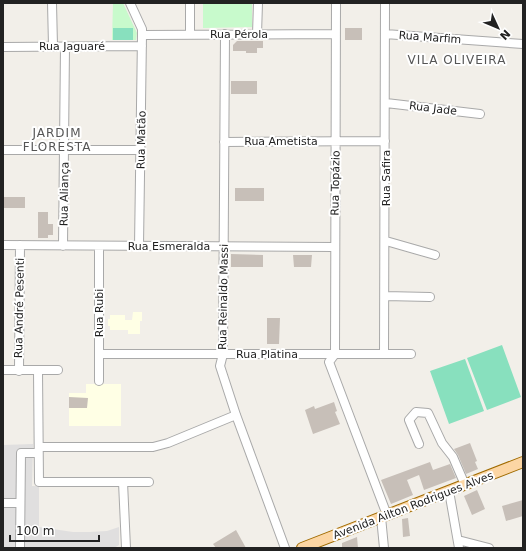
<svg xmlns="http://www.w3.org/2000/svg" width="526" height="551" viewBox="0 0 526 551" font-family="'DejaVu Sans',sans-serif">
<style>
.residential{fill:#e0dfdf}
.education{fill:#ffffe5}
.park{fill:#c8facc}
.pitch{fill:#88e0be}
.building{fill:#c7bfb8}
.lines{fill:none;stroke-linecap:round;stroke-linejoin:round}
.minor-casing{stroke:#a9a9a9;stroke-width:10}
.major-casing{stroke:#a06b00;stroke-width:12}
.minor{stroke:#fff;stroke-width:8}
.major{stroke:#fcd6a4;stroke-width:10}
.labels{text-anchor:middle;stroke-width:4;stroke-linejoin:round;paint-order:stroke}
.street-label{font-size:11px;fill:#222;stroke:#fff}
.neighbourhood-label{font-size:12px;letter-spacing:1px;fill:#555;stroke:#fff}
</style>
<rect width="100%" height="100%" fill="#f2efe9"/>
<path class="residential" d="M33,444L32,486H39V527L73,532H89L107,531L119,527V545L114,548H3V445Z"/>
<path class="education" d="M133,312H142V321H140V334H128V330H110V326H108V319H110V315H125V320H132Z
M86,384H121V426H69V393H86Z"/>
<path class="park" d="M113,3H123L137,33L136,40H112Z
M203,3H252V27L203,28Z"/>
<path class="pitch" d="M113,28H133V40H113Z
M502,345L521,397L487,410L467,358Z
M465,359L484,411L449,424L430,371Z"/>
<path class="building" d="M345,28H362V40H345Z
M237,41H263V48H257V53H246V51H233V45Z
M231,81H257V94H231Z
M235,188H264V201H235Z
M3,197H25V208H3Z
M38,212H48V224H53V235H48V238H38Z
M231,254L263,255V267H231Z
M293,255H312L311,267H294Z
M267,318H280L279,344H267Z
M69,397L88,398L87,408H69Z
M334,402L337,411L335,412L340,424L313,434L305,410L314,406L315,409Z
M470,443L477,461L475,462L478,469L466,474L458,455L454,449Z
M430,462L433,470L450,464L456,478L424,490L419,475L407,480L413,495L391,504L381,480Z
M477,490L485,509L472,515L464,496Z
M523,500V516L506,521L502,506Z
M408,518L410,536L403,537L402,519Z
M236,530L246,548H216L213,544Z
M357,537L358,548H342V543Z"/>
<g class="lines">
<defs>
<path id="minor" d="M52,3L53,46
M130,3L142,29V35L139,246
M190,3V34
M336,3L335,354L329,362L387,515
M225,34L223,354L220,366L236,415L285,548
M257,34L258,3
M385,34L523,44
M142,35L335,34
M3,47L142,46
M386,103L480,114
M224,142L385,141
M3,150H141
M386,241L435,255
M3,245L334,247
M63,246L65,46
M99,246V381
M385,296L430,297
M99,354H411
M384,354L385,3
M3,370H58
M19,371L20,245
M38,371L39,482H149
M419,444L409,420L416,412L428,413L442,443L453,457L465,485
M39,447H153L168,443L236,415
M123,482L126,548
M449,491L459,548
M3,503H20
M381,517L384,548
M458,540L489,548
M20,548L21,453H38"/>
<path id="major" d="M302,548L523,462"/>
</defs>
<use href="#minor" class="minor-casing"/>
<use href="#major" class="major-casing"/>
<use href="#minor" class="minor"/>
<use href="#major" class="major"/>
</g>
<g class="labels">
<g class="street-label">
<text x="239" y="38">Rua Pérola</text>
<text transform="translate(430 37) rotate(4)" y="4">Rua Marfim</text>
<text x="72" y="50">Rua Jaguaré</text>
<text transform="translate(433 108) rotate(7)" y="4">Rua Jade</text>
<text transform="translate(141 140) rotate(-89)" y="4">Rua Matão</text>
<text x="281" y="145">Rua Ametista</text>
<text transform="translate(386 178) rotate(-90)" y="4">Rua Safira</text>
<text transform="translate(335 183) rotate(-89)" y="4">Rua Topázio</text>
<text transform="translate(64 194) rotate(-89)" y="4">Rua Aliança</text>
<text x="169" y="250">Rua Esmeralda</text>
<text transform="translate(223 297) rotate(-89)" y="4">Rua Reinaldo Massi</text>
<text transform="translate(19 308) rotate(-89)" y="4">Rua André Pesenti</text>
<text transform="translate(99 313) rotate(-90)" y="4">Rua Rubi</text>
<text x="267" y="358">Rua Platina</text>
<text transform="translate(413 505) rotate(-21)" y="4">Avenida Ailton Rodrigues Alves</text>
</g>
<g class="neighbourhood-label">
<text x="457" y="64">VILA OLIVEIRA</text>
<text x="57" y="137">JARDIM<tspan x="57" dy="14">FLORESTA</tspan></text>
</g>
</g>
<rect width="526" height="551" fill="none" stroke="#222222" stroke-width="8"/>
<g transform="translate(498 28) rotate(134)" stroke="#ffffff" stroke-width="3" paint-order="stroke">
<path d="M0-3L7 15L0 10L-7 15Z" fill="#222222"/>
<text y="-6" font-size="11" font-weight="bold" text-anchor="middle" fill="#222222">N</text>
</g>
<path d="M10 535v6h89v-6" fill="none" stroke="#222222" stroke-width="2"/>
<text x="16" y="535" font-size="12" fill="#222222" stroke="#ffffff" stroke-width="3" paint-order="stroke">100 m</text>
</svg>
